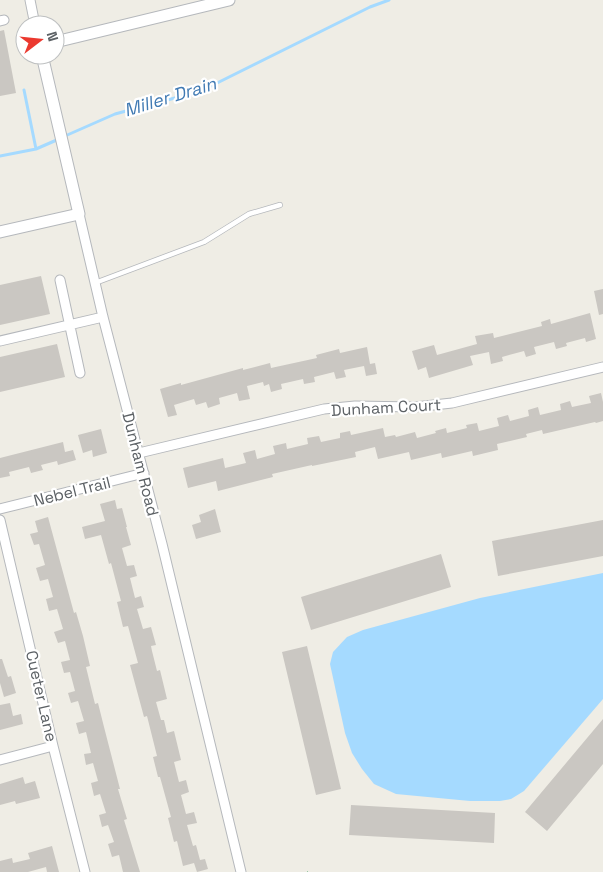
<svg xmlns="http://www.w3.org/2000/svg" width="603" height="872" viewBox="0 0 603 872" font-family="'Space Grotesk',sans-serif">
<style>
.water{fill:#a5daff}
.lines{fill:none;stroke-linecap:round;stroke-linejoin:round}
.stream{stroke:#a5daff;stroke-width:3}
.building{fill:#cac7c2}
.service-casing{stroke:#b5b8bc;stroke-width:6}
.minor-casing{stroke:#b5b8bc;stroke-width:11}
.tertiary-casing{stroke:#b5b8bc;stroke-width:13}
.path{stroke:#9ac8a6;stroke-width:2;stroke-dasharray:5 2.5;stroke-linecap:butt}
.service{stroke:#fff;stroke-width:4.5}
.minor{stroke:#fff;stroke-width:9}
.tertiary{stroke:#fff;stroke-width:11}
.labels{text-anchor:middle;stroke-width:4.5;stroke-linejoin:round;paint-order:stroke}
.street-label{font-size:16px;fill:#5c6165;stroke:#fff}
.water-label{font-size:18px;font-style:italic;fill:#407ab3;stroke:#fff}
</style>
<rect width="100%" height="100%" fill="#efede5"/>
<path class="water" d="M603,573V699L524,791L511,799L500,801H470L396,794L374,784L362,769L352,753L345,733L330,664L333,652L347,637L363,630L480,598Z"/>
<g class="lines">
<path class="stream" d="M24,90L36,149
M65,136L115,114L201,91L370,7L389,0
M0,156L36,149L59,139"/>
</g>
<path class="building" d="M4,30L16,93L0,96V31Z
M41,276L50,314L0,325V285Z
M603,289V314L599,315L594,291Z
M590,313L596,339L586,342L585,338L566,343L567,346L556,349L554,342L534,347L536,354L526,357L524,351L502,357L503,361L491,364L489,352L470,356L473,365L429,378L426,367L418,370L412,351L434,345L437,355L477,344L475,336L493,333L494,338L542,326L541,322L550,319L551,324Z
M57,344L65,377L0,392V357Z
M367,347L370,364L375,363L377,374L366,376L364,366L344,370L346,377L336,379L334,372L314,377L315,382L304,384L303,379L281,384L282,389L271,392L269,384L264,386L263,382L247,386L250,399L239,401L237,393L219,398L220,404L208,408L206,402L196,405L194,399L174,405L177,415L168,417L160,389L181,383V385L243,368V370L270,363L271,368L317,358L316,355L339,349L340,353Z
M601,393L603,402V421L596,423L595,422L543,434L542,430L526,434L527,437L497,444L498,450L473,456L472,451L442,458L441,453L411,460L409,452L378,459L375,447L355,452L356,457L312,466V465L272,474L273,477L218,491L216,481L188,488L183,468L223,458L225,468L246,463L243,453L255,450L257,459L275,454L273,446L286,443L287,449L308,444L307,438L319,436L321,442L340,438V433L350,431L351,435L383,428L385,437L395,435L396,437L415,432L417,438L436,433L435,431L446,428L447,433L467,428L466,425L477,423L479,431L499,426L497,418L508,415L510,421L529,416L528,410L538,407L540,415L561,410L560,404L570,401L572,407L591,403L589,396Z
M101,429L107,453L93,457L92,450L83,453L78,435Z
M63,442L65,452L73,450L76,460L58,465L57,461L41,465L43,470L31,473L29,467L9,472L10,476L0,478V458Z
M115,500L117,509L122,508L127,527H126L131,545L122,548L127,566L134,565L137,576L130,578L135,598L141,596L144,607L137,609L143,629L151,627L156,645L151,646L152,651L157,671L160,670L167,699L156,702L161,720H164L167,733L174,731L181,760L174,762L179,782L186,780L189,792L181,795L186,814L194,812L197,823L187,825L193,846L196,845L200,860L205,859L208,869L197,872L194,863L183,866L177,841L174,842L168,818L171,817L160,777H158L153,757L157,756L147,716L144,717L130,665L138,663L128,626L123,627L117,602L121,601L111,563L109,564L101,535L85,539L82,527L105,521L100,504Z
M215,509L221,532L196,539L192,525L201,522L199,515Z
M48,517L74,613L76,612L83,636L90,666L86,667L95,704L98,703L104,727L120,789H118L127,819L124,820L140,872H123L119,855L112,857L108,844L114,842L108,825L102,827L99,815L106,813L100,794L94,796L91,783L98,781L93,763L86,765L84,754L91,753L86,732L79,734L76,723L84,721L78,701L71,703L68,693L75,691L70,672L64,673L61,662L70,660L65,641L58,643L54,632L63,629L57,609L49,611L46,599L53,597L48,579L40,581L36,568L45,565L39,544L34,545L30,534L38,532L35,521Z
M603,520V556L498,576L492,541Z
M441,554L451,587L311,630L301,597Z
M307,646L341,789L316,795L282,652Z
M0,659H2L8,677L11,676L16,693L4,697L0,683Z
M10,703L13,716L21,714L23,724L0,730V705Z
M603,719V764L547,831L525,812Z
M23,777L25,784L35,781L40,798L16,804L15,801L0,805V784Z
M351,805L495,813L494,843L349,835Z
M52,846L59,872H47L46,867L28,872H0V861L12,858L13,863L30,859L28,853Z"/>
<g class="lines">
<defs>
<path id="service" d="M95,283L204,242L249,214L280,205"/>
<path id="minor" d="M30,0L35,25
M0,21L4,20
M79,214L103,317L162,544L241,872
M60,280L80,373
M0,341L103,317
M139,453L324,409L355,406L415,407L452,403L603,367
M0,509L144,473
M0,520L53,746L85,872
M0,760L53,746"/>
<path id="tertiary" d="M55,42L229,0
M0,232L79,214L42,55"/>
</defs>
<use href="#service" class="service-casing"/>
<use href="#minor" class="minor-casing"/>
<use href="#tertiary" class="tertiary-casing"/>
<path class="path" d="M307,872H308"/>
<use href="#service" class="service"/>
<use href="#minor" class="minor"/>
<use href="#tertiary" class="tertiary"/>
</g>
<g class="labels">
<g class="street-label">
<text transform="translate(386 407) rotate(-3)" y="6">Dunham Court</text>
<text transform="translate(141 464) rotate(76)" y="6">Dunham Road</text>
<text transform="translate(72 491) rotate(-14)" y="6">Nebel Trail</text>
<text transform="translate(42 696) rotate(77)" y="6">Cueter Lane</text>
</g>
<g class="water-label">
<text transform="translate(170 97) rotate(-17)" y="6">Miller Drain</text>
</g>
</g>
<g transform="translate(40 40) rotate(74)"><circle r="24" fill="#ffffff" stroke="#bec0c1"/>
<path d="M0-4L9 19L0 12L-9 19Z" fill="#eb392f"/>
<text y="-8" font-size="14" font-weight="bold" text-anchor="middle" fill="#5c6165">N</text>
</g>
</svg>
